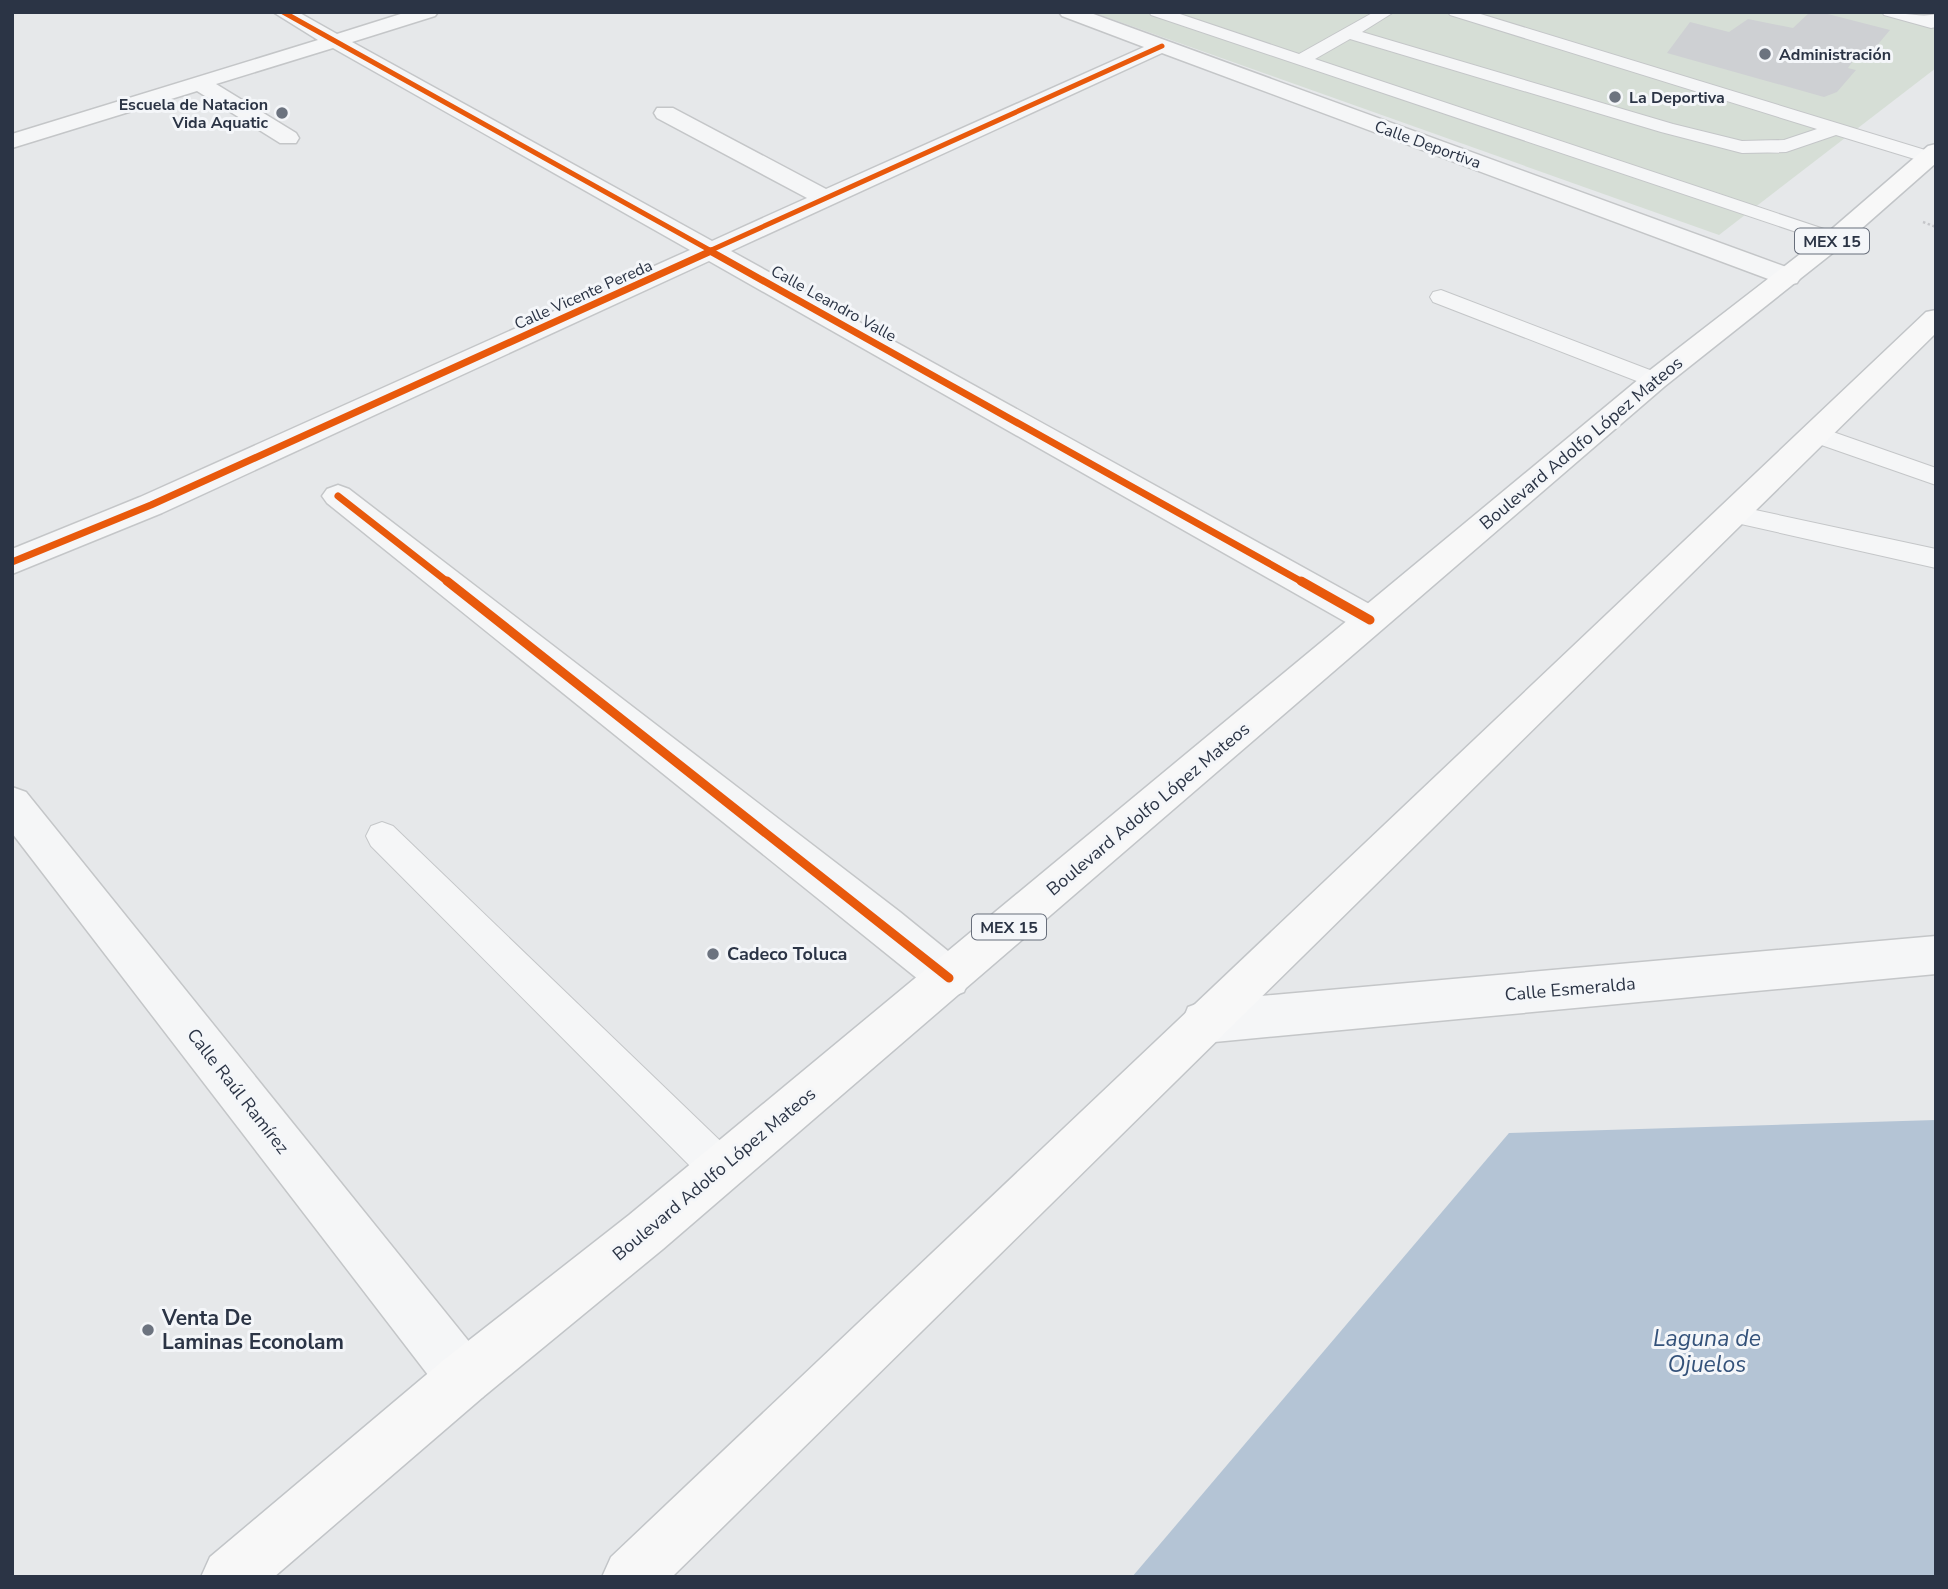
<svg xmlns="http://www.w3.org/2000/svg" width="1948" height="1589" viewBox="0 0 1948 1589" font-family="'Nunito Sans',sans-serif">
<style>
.green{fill:#d6ded6}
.water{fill:#b4c4d5}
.building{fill:#ced0d3}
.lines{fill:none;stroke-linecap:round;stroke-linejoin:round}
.lane-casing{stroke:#c4c6c8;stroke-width:2}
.street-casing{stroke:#c4c6c8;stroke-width:3}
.primary-casing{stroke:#c2c5c8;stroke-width:3}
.path{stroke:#c5c6ca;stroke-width:2.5;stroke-dasharray:2.5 2.5;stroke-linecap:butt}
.lane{fill:#f5f6f7;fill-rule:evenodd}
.street{fill:#f5f6f7;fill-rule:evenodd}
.primary{fill:#f8f8f8;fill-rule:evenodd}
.cycleway-far2-casing{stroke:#f4f6f9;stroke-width:8}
.cycleway-far1-casing{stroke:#f4f6f9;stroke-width:10}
.cycleway-casing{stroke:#f4f6f9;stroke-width:13}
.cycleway-far2{stroke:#e8590c;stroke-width:5}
.cycleway-far1{stroke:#e8590c;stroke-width:7}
.cycleway{stroke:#e8590c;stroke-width:9}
.poi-dot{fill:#6c737f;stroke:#f4f6f9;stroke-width:2.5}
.labels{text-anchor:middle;stroke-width:6;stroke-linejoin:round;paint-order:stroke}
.far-poi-label{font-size:16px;font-weight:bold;fill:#2b3445;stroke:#f4f6f9;text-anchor:start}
.far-street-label{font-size:16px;fill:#2b3445;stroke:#f4f6f9}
.shield{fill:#f4f6f9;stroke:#676e7b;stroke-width:2}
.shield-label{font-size:16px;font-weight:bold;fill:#2b3445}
.street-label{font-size:18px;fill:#2b3445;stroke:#f4f6f9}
.poi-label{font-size:18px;font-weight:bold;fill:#2b3445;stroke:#f4f6f9;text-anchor:start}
.near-poi-label{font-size:21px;font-weight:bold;fill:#2b3445;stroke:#f4f6f9;text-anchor:start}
.near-water-label{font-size:23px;font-style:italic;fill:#34527a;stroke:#f4f6f9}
</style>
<rect width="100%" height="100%" fill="#e6e8ea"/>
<path class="green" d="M1092,12H1936V68L1719,235Z"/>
<path class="water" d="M1936,1120V1577H1132L1509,1133Z"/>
<path class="building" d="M1810,12H1820L1890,30L1869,55L1859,52L1848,68L1856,70L1837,92L1824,97L1667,53L1690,22L1729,32L1748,19L1793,28Z"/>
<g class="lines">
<defs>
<path id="lane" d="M1149,12H1174L1299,54L1374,12H1394L1362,32L1673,124L1742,141L1784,140L1817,129L1450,15L1448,12H1474L1935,153L1936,159L1928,163L1921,161L1836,135L1786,152L1742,153L1661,132L1350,39L1315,59L1842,235L1845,239L1842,243L1835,245L1151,15Z
M1882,12C1899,12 1922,18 1936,14V27L1931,28L1884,15Z
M1441,290L1663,375L1667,380L1663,385H1647L1433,302L1430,297L1433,292Z
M1816,426L1936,468V485L1807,440L1804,434L1807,428Z
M1732,505L1936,549V568L1723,520L1719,514L1723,508Z
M382,822L393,826L735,1155L740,1169L735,1183L721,1188L707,1183L371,846L366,836L371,826Z"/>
<path id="street" d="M273,12H298L337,34L407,12H438L435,16L352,42L712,241L807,198L657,118L654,113L657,108H673L826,189L1144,47L1062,16L1059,12H1088L1797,271L1801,277L1797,283L1788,285L1779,283L1162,53L731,251L1382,611L1387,620L1382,629L1370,633L1358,629L709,261L162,513L12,574V549L140,497L690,250L333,48L216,84L296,133L299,138L296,143H280L197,91L12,148V134L318,40Z
M338,485L349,489L900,912L964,964L970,978L964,992L949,998L934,992L327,503L322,496L327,489Z
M12,787L26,792L483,1359L490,1378L483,1397L464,1404L445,1397L12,833Z
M1936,936V974L1204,1043L1188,1037L1182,1022L1188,1007L1204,1001Z"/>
<path id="primary" d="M1936,144V163L1844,244L1665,386L663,1249L483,1397L274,1577H201L210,1557L445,1359L629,1215L1645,374L1826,234L1928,146Z
M1936,310V333L672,1577H602L611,1557L1926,312Z"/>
</defs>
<use href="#lane" class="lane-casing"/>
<use href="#street" class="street-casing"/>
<use href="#primary" class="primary-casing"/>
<path class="path" d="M1923,222L1936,227"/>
<use href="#lane" class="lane"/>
<use href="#street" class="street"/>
<use href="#primary" class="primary"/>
<defs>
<path id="cycleway-far2" d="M283,12L713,252
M707,252L1162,46"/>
<path id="cycleway-far1" d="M710,251L1304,583
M338,496L449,583
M12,562L151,505L711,251"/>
<path id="cycleway" d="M447,581L949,978
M1301,581L1370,620"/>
</defs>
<use href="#cycleway-far2" class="cycleway-far2-casing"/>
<use href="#cycleway-far1" class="cycleway-far1-casing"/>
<use href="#cycleway" class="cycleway-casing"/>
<use href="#cycleway-far2" class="cycleway-far2"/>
<use href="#cycleway-far1" class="cycleway-far1"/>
<use href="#cycleway" class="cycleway"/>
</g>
<g class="poi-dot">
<circle cx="1765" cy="54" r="7"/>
<circle cx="1615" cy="97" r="7"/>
<circle cx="282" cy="113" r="7"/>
<circle cx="713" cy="954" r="7"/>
<circle cx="148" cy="1330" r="7"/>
</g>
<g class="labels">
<g class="far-poi-label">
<text x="1779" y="60">Administración</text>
<text x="1629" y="103">La Deportiva</text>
<text x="268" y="110" text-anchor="end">Escuela de Natacion<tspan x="268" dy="18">Vida Aquatic</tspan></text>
</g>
<g class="far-street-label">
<text transform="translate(1428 144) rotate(20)" y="6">Calle Deportiva</text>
<text transform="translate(583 294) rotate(-24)" y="6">Calle Vicente Pereda</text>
<text transform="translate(834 303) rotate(29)" y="6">Calle Leandro Valle</text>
</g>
<g class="shield">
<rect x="1795" y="228.5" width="74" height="25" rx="5"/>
<rect x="972" y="914.5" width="74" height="25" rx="5"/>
</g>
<g class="shield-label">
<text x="1832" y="247">MEX 15</text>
<text x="1009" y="933">MEX 15</text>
</g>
<g class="street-label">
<text transform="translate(1581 443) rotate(-40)" y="6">Boulevard Adolfo López Mateos</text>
<text transform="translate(1148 809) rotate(-40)" y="6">Boulevard Adolfo López Mateos</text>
<text transform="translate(1570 989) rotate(-5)" y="6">Calle Esmeralda</text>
<text transform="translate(238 1091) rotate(52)" y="6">Calle Raúl Ramírez</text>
<text transform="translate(714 1174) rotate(-40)" y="6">Boulevard Adolfo López Mateos</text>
</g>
<g class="poi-label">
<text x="727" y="960">Cadeco Toluca</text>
</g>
<g class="near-poi-label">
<text x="162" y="1325">Venta De<tspan x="162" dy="24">Laminas Econolam</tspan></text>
</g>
<g class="near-water-label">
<text x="1707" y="1346">Laguna de<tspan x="1707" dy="26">Ojuelos</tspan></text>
</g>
</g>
<rect width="1948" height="1589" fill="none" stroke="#2b3445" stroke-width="28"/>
</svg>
